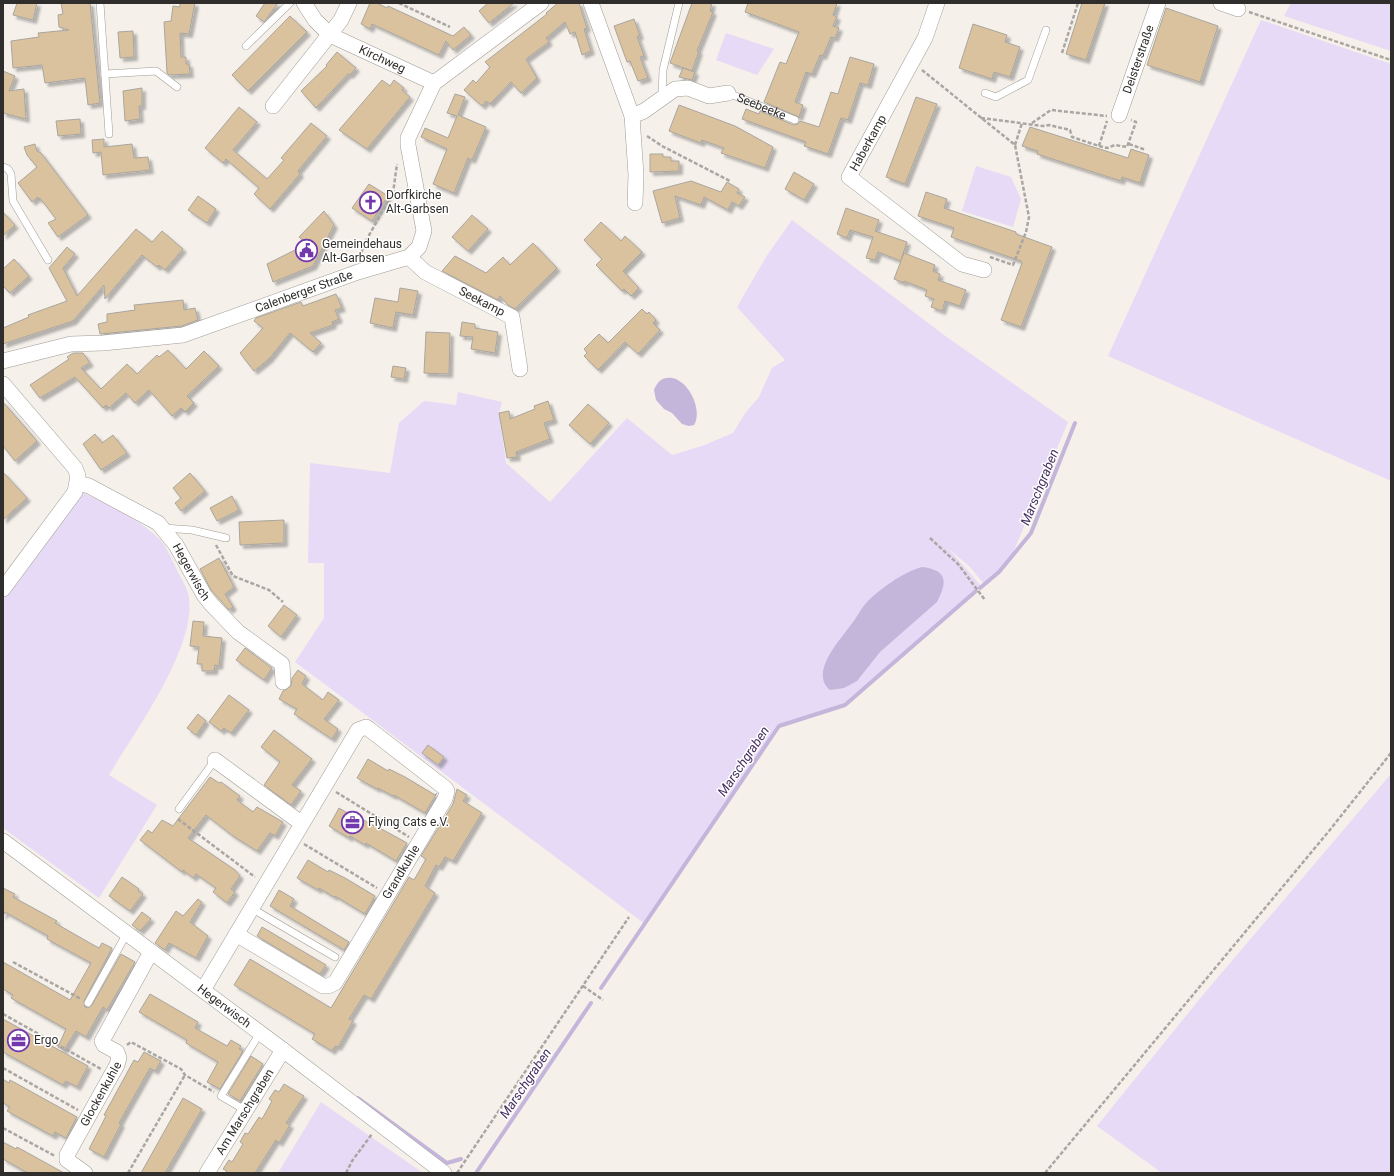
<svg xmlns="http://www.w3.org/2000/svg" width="1394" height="1176" viewBox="0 0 1394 1176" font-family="Roboto,sans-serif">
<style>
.green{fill:#e6daf6}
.water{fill:#c4b5db}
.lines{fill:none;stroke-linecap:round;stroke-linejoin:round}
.stream{stroke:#c4b5db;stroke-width:4}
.building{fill:#dac29e;stroke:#a9a59f;filter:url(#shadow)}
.lane-casing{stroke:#a09c96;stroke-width:8}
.street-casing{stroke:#a09c96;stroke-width:16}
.path{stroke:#aaa6a2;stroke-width:2.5;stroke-dasharray:4 2;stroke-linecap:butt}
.lane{stroke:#fff;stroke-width:7}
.street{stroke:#fff;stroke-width:15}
.labels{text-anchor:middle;stroke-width:3;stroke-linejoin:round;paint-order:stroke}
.street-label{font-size:12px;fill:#302e2c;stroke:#fff}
.poi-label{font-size:12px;fill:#302e2c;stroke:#fff;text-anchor:start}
.water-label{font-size:13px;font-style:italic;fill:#452f60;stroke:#fff}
</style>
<defs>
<filter id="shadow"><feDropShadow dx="3.5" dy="3.5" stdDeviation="1" flood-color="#0004"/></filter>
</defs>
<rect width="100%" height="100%" fill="#f5f0ea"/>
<path class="green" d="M1291,3H1391V51L1284,16Z
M1261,20L1391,64V481L1108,356Z
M726,33L774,49L757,75L716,60Z
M976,166L1011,177L1021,199L1013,227L962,211Z
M792,220L944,335L1068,422L1013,553L999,572L984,584L970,567L949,549L981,586L845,705L779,726L645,924L295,662L324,618V563H308L310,463L390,473L399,423L424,401L456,405L458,392L502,402L499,413L506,463L550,502L627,418L672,455L702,446L733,433L746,412L759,397L772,368L785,360L737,307L766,257Z
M82,492C107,505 136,517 157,537C166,544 171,558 176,568C180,577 188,588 189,598C196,648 135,732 109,775L157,805L99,898L3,828V593Z
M1391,774V1173H1162L1097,1126L1202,996Z
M321,1102L423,1173H278Z"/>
<path class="water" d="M672,378C689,381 703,410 694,425L689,426L682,424L672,413L664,409L656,400L654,390C658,381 662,377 672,378Z
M922,567C947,570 948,581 937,602L880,652L857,681L844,688L830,690C809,673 840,640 850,626C856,619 860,610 866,603C878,590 905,571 922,567Z"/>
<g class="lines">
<path class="stream" d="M980,588L999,572L1031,533L1075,423
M601,988L779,726L845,705L976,591
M358,1098L447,1163L461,1159
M476,1173L591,1003"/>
</g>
<path class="building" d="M17,3H37L33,20L13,15Z
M61,3H90L100,103L88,105L85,78L45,83L42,65L13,68L11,41L39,37L38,33L69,30L59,27L58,15L63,14Z
M180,3H195L189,34L180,33L181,57H186V64H189L190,74L169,75L167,73L164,22L171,21L173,6L180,7Z
M265,3H278L264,22L256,16Z
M370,3H377L387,8L388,6L453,36L464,27L471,35L453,50L446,41L439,55L372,24L370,29L361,24Z
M488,3H514L489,23L479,11Z
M558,3H579L587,28L584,29L591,51L582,55L575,32L570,34L565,22L546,38L549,42L526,59L537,78L521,93L511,82L490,104L486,101L482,106L464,90L473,80L476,83L490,67L485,62L547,14L546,13Z
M692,3H712L710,11L713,12L697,51H699L692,71L670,63Z
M748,3H837L833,15L837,17L833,26L839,28L835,38L831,37L823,56L820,55L812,74L806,72L795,102L803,105L799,117L764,102L780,62L786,64L799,32L745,12Z
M1082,3H1105L1086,60L1066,54Z
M1166,8L1218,26L1200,82L1147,65Z
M290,16L307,32L248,91L232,75Z
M634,19L640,36H637L644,56L640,57L648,78L638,81L630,61L627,62L614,26Z
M973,24L1007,35L1005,42L1020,47L1010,77L994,72L992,79L959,68Z
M133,31L134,57L120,58L118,32Z
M337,52L356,68L350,75L348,74L316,108L301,91L327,66L326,65Z
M850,57L874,64L868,85L860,83L848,120L841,118L828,154L804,146L806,142L742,119L746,109L759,114L760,111L794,125L798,124L800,121L819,127L831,92L838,94Z
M683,68L695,72L692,80L679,77Z
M3,71L15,76L9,91L24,89L26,119L3,113Z
M382,80L390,86L394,80L404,88L402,90L410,97L367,149L339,130Z
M142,88V106H139L140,119L125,121L123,91Z
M455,94L465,97L458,115L486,127L472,160L468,158L454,193L433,184L447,149L421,137L425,128L448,138L457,116L447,113Z
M916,97L937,104L905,184L886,177Z
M679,105L735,126L773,147L765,168L721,153L724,148L702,140L701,143L669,131Z
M239,107L257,122L233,150L267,179L284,160L281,158L311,123L327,136L298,171L300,174L270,209L254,194L259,188L226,159L223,163L205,148Z
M80,119L81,134L58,136L56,121Z
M1030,127L1128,158L1131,149L1149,155L1140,183L1122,177L1121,181L1037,154L1038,151L1022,146Z
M104,139V147L132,144L134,158L148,157L150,170L103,175L101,152L93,153L92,140Z
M35,144L37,151L41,153L88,215L58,237L48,223L56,219L40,198L39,200L38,197L32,202L18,183L37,167L27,155L24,147Z
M650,154H663V157H671V161H679V171L650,172Z
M794,172L814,184L804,200L785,189Z
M691,181L721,192L727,182L739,189L737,193L745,197L739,206L732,202L728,210L704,197L701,205L675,196L680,218L662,223L653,191Z
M369,184L388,196L372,221L352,208Z
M926,192L947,199L944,208L1016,232V234L1052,247L1021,327L1001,320L1022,263L1021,261L951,237L954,228L918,216Z
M198,196L216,209L207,223L188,210Z
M846,208L879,220L875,231L907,242L901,260L904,253L935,265L933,271L940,274L938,280L966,290L960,306L945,301L942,311L931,307L934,299L925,296L927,290L904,281V283L894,279L901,261L878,252L875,260L866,258L873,237L850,230L847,238L837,234Z
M324,211L334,225L313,266L273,282L267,264L307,244L299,237Z
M3,212L15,225L3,236Z
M472,215L488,229L468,251L452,237Z
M601,222L621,241L625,236L642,252L623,271L639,288L631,296L624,289L622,291L596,265L602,259L584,240Z
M136,229L152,242L162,231L183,249L165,270L159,265L157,267L142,255L105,299L104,285L73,321L3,344V328L29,317L28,315L67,301L49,268L67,247L75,254L63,268L77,296Z
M533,243L557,268L515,309L508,305L500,296L498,300L442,271L455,256L486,273L503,257L510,265Z
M14,259L29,276L10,293L3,286V269Z
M400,288L418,291L413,315L396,312L393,328L370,323L375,298L398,302Z
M336,294L342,308L335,310L339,319L332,322L333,325L310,333L321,343L313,352L290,333L269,359L254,371L240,353L263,328L254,321L256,318L301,302L303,306Z
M183,300L184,310L195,308L198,320L182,326L100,334L98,324L107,322V314L135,310L134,305Z
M642,309L647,314L649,312L656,320L653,323L660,330L638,354L625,342L598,370L584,356L587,353L584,349L599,334L608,343Z
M462,322L475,324V328L498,332L495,353L471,349L473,337L460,336Z
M426,332L450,333L449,374L424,373Z
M168,350L186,369L204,351L219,366L187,396L194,403L185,412L181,408L172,416L149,390L135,403L126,393L109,408L106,405L103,408L75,377L40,398L30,385L69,359L67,357L73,353H83L90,363L81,368L101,389L127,364L137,374L157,355L159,357Z
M393,366L406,368L404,379L391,377Z
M548,401L554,420L544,423L550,439L516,452L517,457L507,458L499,413L509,411L510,419L535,409L534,406Z
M3,402L37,441L15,461L3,446Z
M588,404L609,423L590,444L569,425Z
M95,434L102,443L113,435L127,453L101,470L83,444Z
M3,472L27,498L3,520Z
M190,473L205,491L181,511L175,503L181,498L173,488Z
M232,496L239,510L217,521L210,508Z
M284,520V543L240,545L239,522Z
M219,558L234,587L225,594L233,607L229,610L211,590L200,569Z
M284,605L297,615L281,637L268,626Z
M193,621L204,622L203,636L222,638L219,666L215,665L214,671H202V664H197L199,647L190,646Z
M245,648L272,668L264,680L236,660Z
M298,670L306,676L302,684L323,700L328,692L339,700L324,719L338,729L332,739L294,714L297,709L279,699L283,691L291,686L292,678Z
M229,695L249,710L231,733L224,728L221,731L209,722Z
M198,714L206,721L196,735L187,728Z
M274,730L312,759L292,785L301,791L291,805L264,785L280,762L261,747Z
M428,745L444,757L438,765L422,753Z
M368,759L388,771L389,769L405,777L435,795L437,793L425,813L394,795L393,796L378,788L377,789L357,778Z
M210,777L219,783L221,782L240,796L237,800L253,812L257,807L283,822L275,836L270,833L257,851L233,836L206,815L188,838L235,870L240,876L231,889L235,892L227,903L213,892L216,888L196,874L193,878L183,870L182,872L140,840L148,830L152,833L162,820L173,826Z
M457,789L467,795L463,801L482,813L453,861L445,857L439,867L436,865L425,886L435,893L371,999L364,995L349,1019L353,1021L338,1047L335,1046L332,1051L312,1039L315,1034L234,985L250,959L331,1008L409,877L414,880L426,859L421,856L453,804Z
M339,808L359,820L360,818L376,827V826L407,843L396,861L366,843L365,845L350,836L349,838L329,826Z
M308,860L328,872L329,870L345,878L375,896L365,914L335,896L334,897L319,888L318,890L297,878Z
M122,877L139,889L138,891L143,894L130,911L109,896Z
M3,888L15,894L13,897L57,921L55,923L88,942L99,948L102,943L112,948L84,1001L85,1007L88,1008L92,1005L121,954L135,962L107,1010L103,1007L86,1037L76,1031L64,1050L58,1047L66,1029L11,998L13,995L3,989V962L70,1000L91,963L47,939L48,936L5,912L3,916Z
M279,890L294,899L290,906L349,942L344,950L270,906Z
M198,899L202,902L190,922L208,936L196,958L169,943L165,950L155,943L176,911L183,916Z
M142,912L151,919L140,931L132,925Z
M262,927L326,965L320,974L257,936Z
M150,994L198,1022L195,1028L227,1046L231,1040L241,1046L239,1049L243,1051L220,1089L207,1082L218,1062L186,1043L187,1040L139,1012Z
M3,1019L88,1066L77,1087L66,1081L63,1085L3,1052Z
M144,1052L161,1061L155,1071L150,1068L119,1123L121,1124L104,1157L89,1149L106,1116L104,1115L134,1060L138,1062Z
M251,1056L263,1064L240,1101L228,1094Z
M3,1079L9,1083L10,1080L77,1117L66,1138L55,1132L53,1136L7,1111L10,1107L3,1103Z
M284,1084L304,1096L286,1123L290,1125L279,1143L276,1140L255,1173H225L227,1171L223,1169L229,1160L232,1162L243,1144L240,1142L245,1133L248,1134L259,1117L262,1119L272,1101L269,1099L275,1090L279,1092Z
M183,1098L202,1109L165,1173H141Z
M3,1142L16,1149L17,1147L64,1173H28L3,1159Z"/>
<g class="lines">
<defs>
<g id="lane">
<path d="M100,3L109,134"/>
<path d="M246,46L290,3"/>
<path d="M105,74L156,71L177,87"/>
<path id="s1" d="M728,93L795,120"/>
<path d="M985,93L996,97L1028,80L1046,30"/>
<path d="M662,97L663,70L679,3"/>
<path d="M3,167L8,169L11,174L13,201L48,260"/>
<path d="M164,528L192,530L226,538"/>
<path d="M179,809L215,760"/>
<path d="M251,908L335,957"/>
<path d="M88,1003L127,933"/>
<path d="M245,1110L221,1096L260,1033"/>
</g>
<g id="street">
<path id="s2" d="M304,3L315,20L330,35L434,83"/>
<path d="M591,3L632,116L636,175L635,203"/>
<path d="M937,3L925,38L849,177L962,264L984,270"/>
<path d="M1221,3L1238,9"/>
<path d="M273,106L341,20L349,3"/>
<path id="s3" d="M1119,115L1158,3"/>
<path d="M632,116L644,111L675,89L688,88L709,96L728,93"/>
<path id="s4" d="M409,257L425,272L512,317L520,369"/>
<path id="s5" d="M3,361L71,344L103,343L183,335L358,272L409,257L419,247L424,231L408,145V138L434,83L541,3"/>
<path d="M3,384L75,468L78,476L75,492L3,589"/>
<path id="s6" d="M78,483L89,486L158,523L176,545L204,595L212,605L238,632L282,664L283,682"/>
<path d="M215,760L301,823"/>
<path id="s7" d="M3,841L283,1050L444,1173"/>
<path d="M203,990L358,730L366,727L369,729L445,788L447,791L445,799L335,983L328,986H323L236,934"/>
<path id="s8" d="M85,1173L67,1160V1155L117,1065L119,1058L117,1052L104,1045L102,1041L151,952"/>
<path id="s9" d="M207,1173L283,1050"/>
</g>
</defs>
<use href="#lane" class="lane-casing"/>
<use href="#street" class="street-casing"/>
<path class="path" d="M399,3L450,27
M1249,12L1391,60
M1062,53L1078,3
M922,70L1015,145L1029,217L1026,232L1013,265L990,257
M981,118L1043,126L1049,125L1070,130L1072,137L1099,146L1107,148L1115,145L1127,147L1136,122L1131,120
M1032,123L1051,110L1107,116
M647,136L662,146L730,181
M1129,144L1146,150
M1015,145L1022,123
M1099,146L1107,121
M360,258L364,244L393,193L397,164
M930,538L958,564L985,600
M216,545L233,576L269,590L283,602
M336,792L409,837
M178,819L255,877
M304,844L377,888
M13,962L81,999
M583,986L603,1000
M3,1014L101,1069
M127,1045L131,1042L181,1069L185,1075L214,1092
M3,1068L78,1110
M3,1128L55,1156
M128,1173L185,1075
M346,1173L352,1161L372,1134
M457,1173L629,917
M1045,1173L1329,831L1391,753"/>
<use href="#lane" class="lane"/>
<use href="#street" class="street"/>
</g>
<defs>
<symbol id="church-ring" viewBox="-11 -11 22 22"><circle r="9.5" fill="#fff" stroke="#7438ad" stroke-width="1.5"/><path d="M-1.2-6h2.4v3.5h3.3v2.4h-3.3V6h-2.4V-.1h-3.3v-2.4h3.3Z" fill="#7438ad"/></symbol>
<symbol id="civic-ring" viewBox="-11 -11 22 22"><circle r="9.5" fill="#fff" stroke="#7438ad" stroke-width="1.5"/><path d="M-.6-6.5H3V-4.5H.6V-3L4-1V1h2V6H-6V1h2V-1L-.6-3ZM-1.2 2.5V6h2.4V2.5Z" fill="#7438ad"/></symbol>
<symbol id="office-ring" viewBox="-11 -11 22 22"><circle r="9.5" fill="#fff" stroke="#7438ad" stroke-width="1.5"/><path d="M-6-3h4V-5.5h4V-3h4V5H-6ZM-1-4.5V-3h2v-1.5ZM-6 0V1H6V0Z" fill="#7438ad"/></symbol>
</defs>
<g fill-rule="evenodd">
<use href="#church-ring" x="358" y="190" width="25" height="25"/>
<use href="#civic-ring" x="294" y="238" width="25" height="25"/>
<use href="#office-ring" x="340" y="810" width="25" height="25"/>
<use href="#office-ring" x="6" y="1028" width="25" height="25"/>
</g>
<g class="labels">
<g class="street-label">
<text dy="4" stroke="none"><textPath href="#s2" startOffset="99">Kirchweg</textPath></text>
<text dy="4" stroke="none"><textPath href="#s3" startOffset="59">Deisterstraße</textPath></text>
<text dy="4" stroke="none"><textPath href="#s1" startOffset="36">Seebeeke</textPath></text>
<text transform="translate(868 143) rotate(-61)" y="4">Haberkamp</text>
<text dy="4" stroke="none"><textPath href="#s5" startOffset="311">Calenberger Straße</textPath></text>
<text dy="4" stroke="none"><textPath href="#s4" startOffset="86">Seekamp</textPath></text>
<text dy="4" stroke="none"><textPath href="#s6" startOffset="149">Hegerwisch</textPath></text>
<text transform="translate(401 872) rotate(-59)" y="4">Grandkuhle</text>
<text dy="4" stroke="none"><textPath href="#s7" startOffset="276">Hegerwisch</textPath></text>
<text dy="4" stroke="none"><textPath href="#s8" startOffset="97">Glockenkuhle</textPath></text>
<text dy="4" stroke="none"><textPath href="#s9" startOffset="72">Am Marschgraben</textPath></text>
</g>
<g class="poi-label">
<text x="386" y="199">Dorfkirche<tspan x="386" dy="14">Alt-Garbsen</tspan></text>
<text x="322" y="248">Gemeindehaus<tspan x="322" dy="14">Alt-Garbsen</tspan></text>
<text x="368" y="826">Flying Cats e.V.</text>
<text x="34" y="1044">Ergo</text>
</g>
<g class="water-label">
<text transform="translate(1039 487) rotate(-68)" y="5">Marschgraben</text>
<text transform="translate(743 761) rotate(-56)" y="5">Marschgraben</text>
<text transform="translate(525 1083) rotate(-56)" y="5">Marschgraben</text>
</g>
</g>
<rect width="1394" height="1176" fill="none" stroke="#302e2c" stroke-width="8"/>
</svg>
